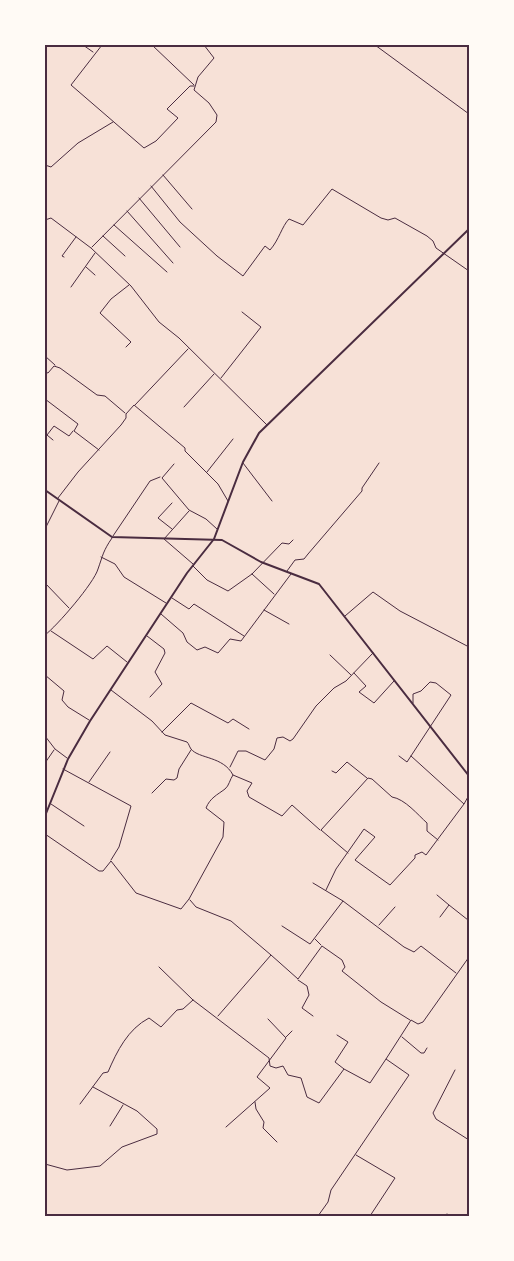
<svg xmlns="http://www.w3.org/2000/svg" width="514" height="1261" viewBox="0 0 514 1261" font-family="Jost,sans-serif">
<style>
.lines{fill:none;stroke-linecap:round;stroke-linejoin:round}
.minor{stroke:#4a2c40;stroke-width:1}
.secondary{stroke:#4a2c40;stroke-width:2}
.primary{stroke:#4a2c40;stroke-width:2}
.neatline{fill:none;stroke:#4a2c40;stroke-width:2}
</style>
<rect width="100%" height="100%" fill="#f7e1d7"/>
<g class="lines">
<path class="minor" d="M83,45L93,52
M102,45L71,85L144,148L156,141L178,118L167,109L190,86H194
M152,45L194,85
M375,45L469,114
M45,165L51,167L78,143L113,122
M163,175L192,209
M151,186L180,222L217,256L243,276L265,246L270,250C279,240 282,226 289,219L303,225L332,189L381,218L388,220L395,218L427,236L433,241L436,248L469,271
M139,198L180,247
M127,211L173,263
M45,220L51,218L91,248L131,286L159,322L179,338L267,425
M114,225L167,272
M103,236L125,256
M92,247L216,122L217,115L209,103L194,90L198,77L214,58L204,45
M64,257L62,256L76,237
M86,267L95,275
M71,287L95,253
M126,347L131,342L100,313L111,299L129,285
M45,356L55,365
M45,372L48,373L54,366L60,368L97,395L105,396L125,413
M221,378L261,327L242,312
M45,399L78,424L74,431L99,450
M135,405L188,349
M184,407L214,374
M53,440L47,435L54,426L69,436L73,431
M243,463L272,501
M174,464L162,478L189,510L206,519L217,529
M207,472L233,439
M58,498L78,472L121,425L126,418V414L134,405L185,448V451L218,484L228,501
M189,511L164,539L193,564
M45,529L59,501
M172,529L158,518L172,503
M113,536L150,481L160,477
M101,557L115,564L124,577L166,603
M193,566L207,580L228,591L252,574L282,543L289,544L293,540
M287,571L295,560L304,559L308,554L362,491V488L379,463
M252,574L274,594
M45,583L69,608
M172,598L189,609L194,604L244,636
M264,610L289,624
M161,614L183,633L187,642L197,650L205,647L218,653L230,639L241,641L291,574
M345,616L373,592L400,611L469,647
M51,631L93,659L107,646L127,662
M45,635C57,626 94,583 98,569C103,555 103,551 112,538
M147,636L164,649L165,653L155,672L162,684L150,697
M330,655L351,675
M354,673L366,686L359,692L374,703L394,681
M45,675L64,691L62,700L68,707L89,720
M162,732L191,703L228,723L233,719L249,729
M45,736L55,749L67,758
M399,756L407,762L451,695L436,683L430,682L421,691L413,694V703
M411,756L464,804L469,795
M45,763L54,750
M230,767L238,751H246L265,760L274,749L277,738L283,737L290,741L293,739L316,706L334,688L346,681L373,653
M63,769L131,806L119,847L111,860
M332,771L336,773L347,762L367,778
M233,775L252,783L247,791L249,797L282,816L292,805L320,830
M89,782L110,752
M152,793L166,779L174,780L177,778L179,769L191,750
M51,804L84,826
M45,834L99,871H103L111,861L136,893L181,909L189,899L223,837L224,822L206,808C210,798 217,795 225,789C229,786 230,779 233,775C223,756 199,759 191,749C189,746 189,744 187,742L165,735L152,721L111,690
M348,853L321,830L368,778L372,779L392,797C405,799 418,815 427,823V831L438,840
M313,883L343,901
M326,890L336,869L364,829L375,837L355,860L390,885L415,858V855L422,852L426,855L464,804
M437,895L449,905
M190,900L196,907L231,921L271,955L218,1016
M440,917L449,905L468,920
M379,925L395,907
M282,926L310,944L343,901L404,947L414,952L421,946L456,973
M315,939L321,945
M271,955L298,979L322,946L342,960L345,967L342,971L381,1002L410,1020
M159,967L193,1000L269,1058L270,1066L276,1068L283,1066L288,1075L301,1078L307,1097L319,1103L344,1069L335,1062L348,1042L337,1035
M298,980L307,986L309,995L302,1008L313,1016
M286,1037L292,1031
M402,1037L421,1053H424L427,1048
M344,1069L370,1083L386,1059
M455,1070L433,1113L436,1119L469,1140
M255,1102L256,1109L264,1122L263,1128L277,1142
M80,1104L103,1073L108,1072C117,1051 128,1029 149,1018L161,1027L177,1010L183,1009L193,1000
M110,1126L123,1105
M226,1127L270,1088L257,1077L286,1038L268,1019
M356,1155L395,1178L370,1216
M45,1164L67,1170L100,1166L122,1147L157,1134V1129L137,1111L93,1087
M318,1216L328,1202L331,1190L409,1075L386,1059L411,1020L418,1024L423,1022L469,957
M443,1216L447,1214L451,1216"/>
<path class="secondary" d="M45,490L112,537L222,540L261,562L319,584L469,776"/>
<path class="primary" d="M45,816L68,759L90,721L187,573L214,539L243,462L259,433L469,229"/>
</g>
<rect width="514" height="1261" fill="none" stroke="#fffaf5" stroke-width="92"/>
<rect x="46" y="46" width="422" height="1169" class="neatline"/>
</svg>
